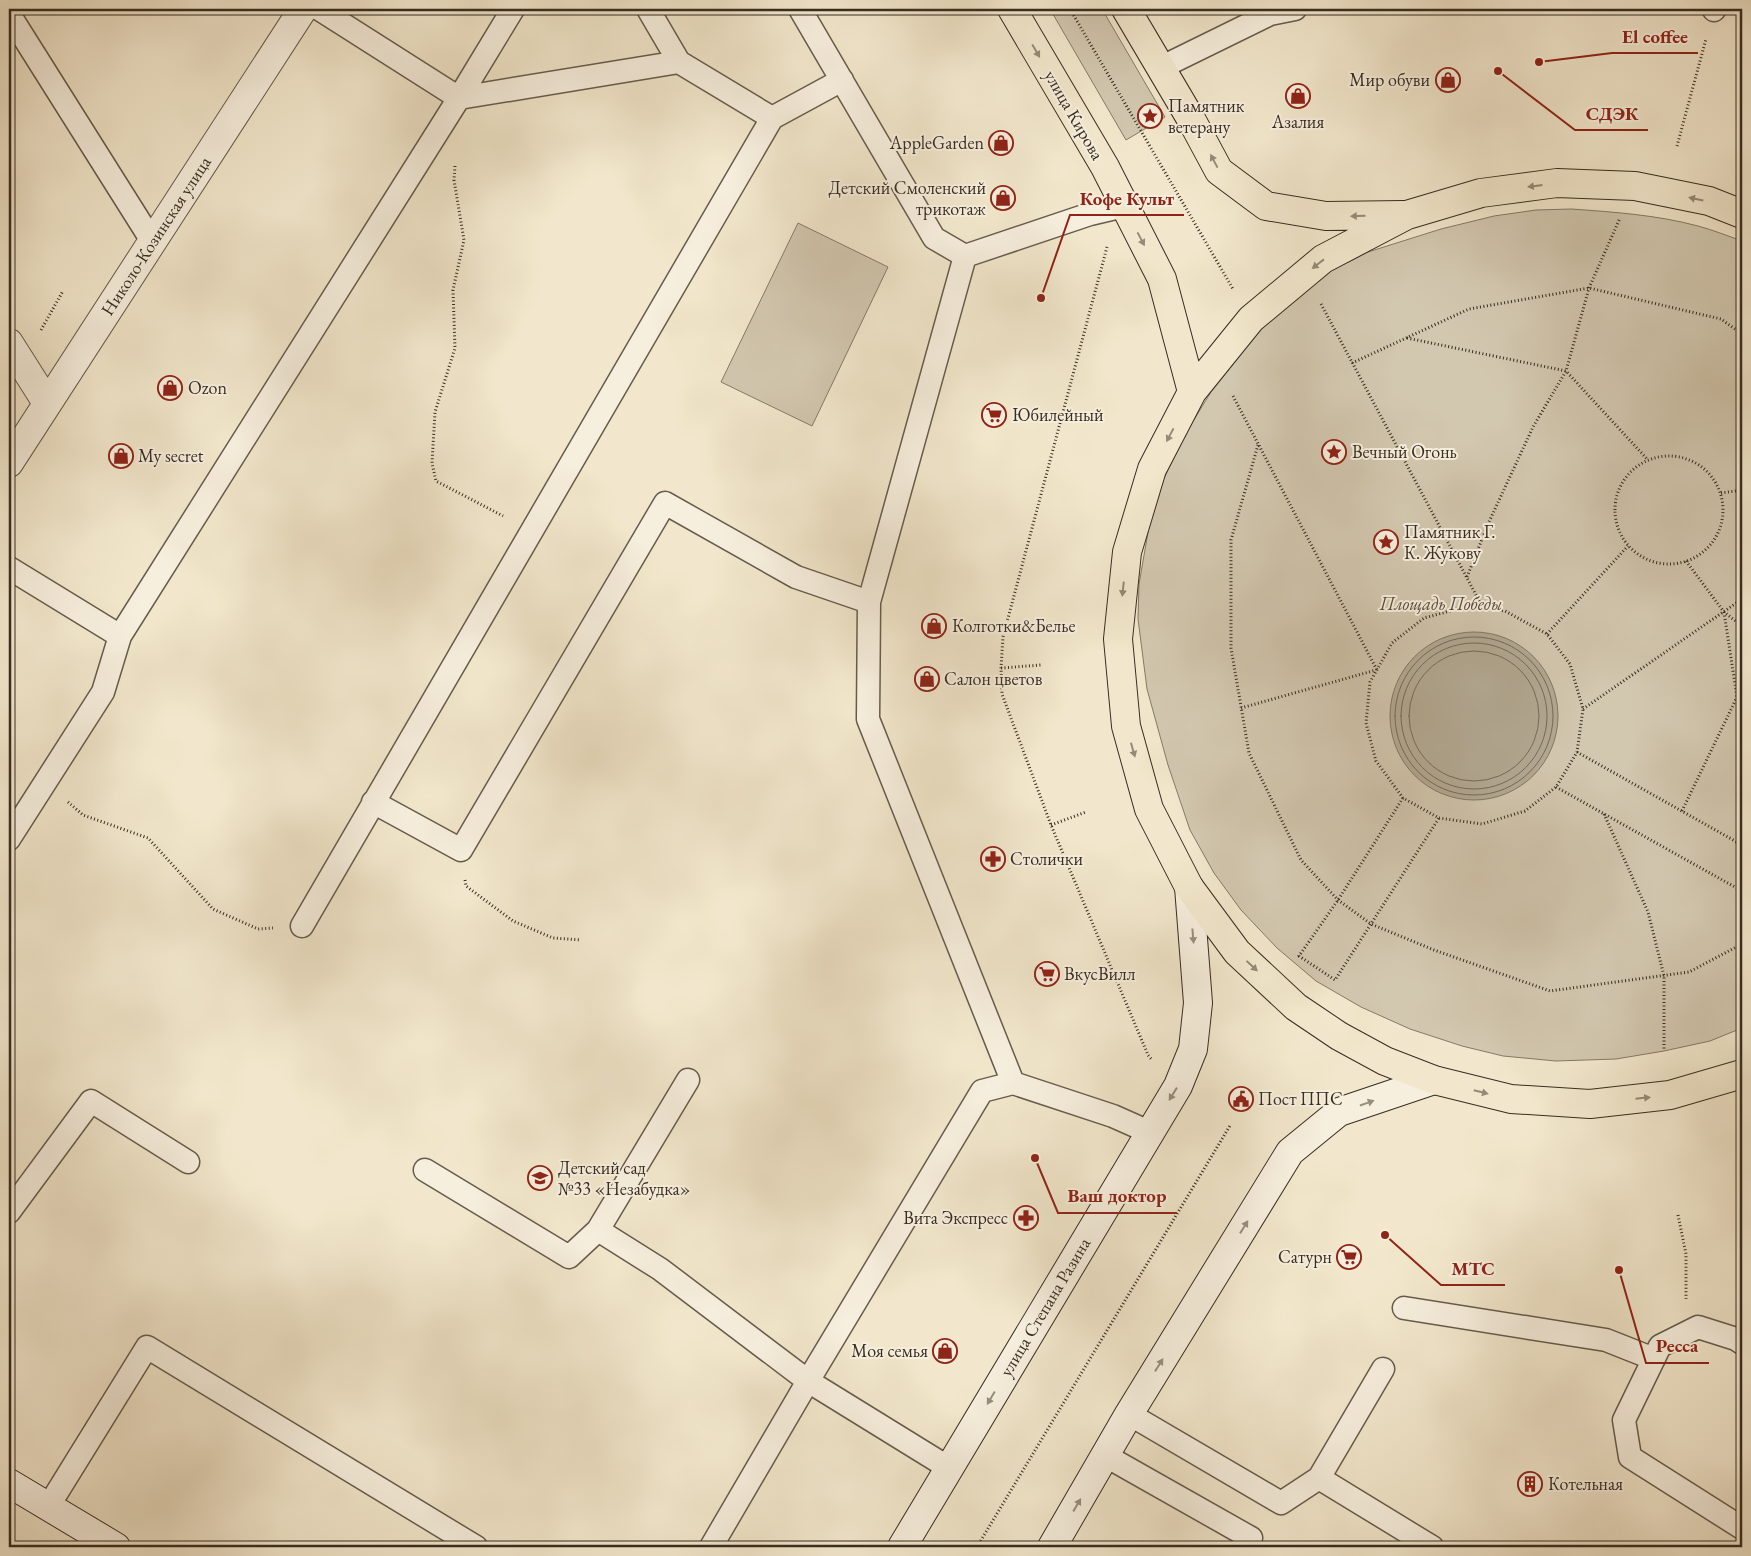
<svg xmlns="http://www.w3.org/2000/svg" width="1751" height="1556" viewBox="0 0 1751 1556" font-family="'EB Garamond',serif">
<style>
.green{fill:#d2c7af;stroke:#847a68}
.water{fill:#b2a892;stroke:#817765}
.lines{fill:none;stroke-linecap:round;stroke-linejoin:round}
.shore{stroke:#746a5a;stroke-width:1}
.lane-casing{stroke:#665c4c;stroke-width:25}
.street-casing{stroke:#665c4c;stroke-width:30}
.secondary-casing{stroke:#372d22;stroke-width:30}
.primary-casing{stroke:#372d22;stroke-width:30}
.path{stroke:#372d22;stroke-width:3;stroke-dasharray:1 2.5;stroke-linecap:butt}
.lane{stroke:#f7efde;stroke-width:22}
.street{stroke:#f7efde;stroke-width:28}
.secondary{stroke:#f7efde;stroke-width:28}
.primary{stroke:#f2e7cc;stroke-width:28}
.oneway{fill:#948a77}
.oneway2{fill:#978e80}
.labels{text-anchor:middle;stroke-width:4;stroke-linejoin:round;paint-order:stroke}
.poi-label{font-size:18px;fill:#372d22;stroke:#f7efde;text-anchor:start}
.street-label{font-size:18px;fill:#372d22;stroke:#f7efde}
.park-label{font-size:18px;font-style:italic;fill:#564c3e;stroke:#f7efde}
.leader{fill:none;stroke:#8f2418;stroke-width:2}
.callout-dot{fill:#8f2418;stroke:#f7efde;stroke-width:2}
.callout-label{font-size:19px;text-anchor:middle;font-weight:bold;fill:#8f2418;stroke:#f7efde;stroke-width:4;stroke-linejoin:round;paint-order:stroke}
</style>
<rect width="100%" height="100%" fill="#f2e7cc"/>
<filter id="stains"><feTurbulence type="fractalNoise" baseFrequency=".004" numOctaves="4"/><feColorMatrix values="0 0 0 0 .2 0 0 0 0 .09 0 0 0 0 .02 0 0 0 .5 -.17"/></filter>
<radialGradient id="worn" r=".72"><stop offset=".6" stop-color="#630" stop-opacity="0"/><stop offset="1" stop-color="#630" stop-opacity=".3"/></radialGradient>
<path class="green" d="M1050,9H1102L1165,117L1126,140Z
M1571,209C1614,212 1657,215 1698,226C1713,230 1728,236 1742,241V1028L1710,1041L1664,1051L1616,1059L1556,1061L1503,1056L1462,1046L1410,1029L1361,1007L1316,981L1277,948L1241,910L1214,873L1190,830L1168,765L1147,689L1138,619L1139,584L1150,521L1160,487L1184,436L1211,392L1269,318L1325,274L1368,252L1441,229L1494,216L1536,210Z
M798,223L888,267L812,426L721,382Z"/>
<path class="water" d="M1390 716a84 84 0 1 1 168 0a84 84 0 1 1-168 0Z"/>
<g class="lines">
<path class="shore" d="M1395 716a79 79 0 1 1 158 0a79 79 0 1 1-158 0Z
M1401 716a73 73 0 1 1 146 0a73 73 0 1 1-146 0Z
M1409 716a65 65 0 1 1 130 0a65 65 0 1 1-130 0Z"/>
<defs>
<path id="lane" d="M319,9L459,98L679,62L772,118
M648,9L679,62
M800,9L934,238L965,256L1090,214L1124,206
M1714,9V10
M9,14L152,241
M1160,68L1270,14L1295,9
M965,256L869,602L868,719L1013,1083L1113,1116L1149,1132
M9,568L120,636L459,98L513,9
M373,802L461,850L665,503L796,577L869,602
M9,839L103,692L120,636
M302,926L772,118L842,80
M425,1170L569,1257L598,1230L660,1269L808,1381L711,1547
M9,1212L91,1101L188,1162
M598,1230L688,1080
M1404,1308L1606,1340L1654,1359
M1742,1343L1736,1339L1698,1327L1660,1346L1624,1420L1630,1457L1742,1528
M1129,1414L1281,1503L1319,1478L1432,1547
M1106,1456L1251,1538L1246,1547
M949,1468L808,1381L982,1091L1013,1083
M1319,1478L1383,1369
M48,1507L147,1347L476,1547"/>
<path id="street" d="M9,343L47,403
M9,463L303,9"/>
<path id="secondary" d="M9,1483L116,1547
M902,1547L1178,1086L1193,1049L1198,1003L1189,887
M1052,1547L1129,1414L1290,1152L1339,1112L1434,1080"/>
<path id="primary" d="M1012,9L1105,167L1162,279L1192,392
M1126,9L1191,119L1219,171L1266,206L1326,216L1403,215
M1742,214L1709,201L1635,186L1557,183L1481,193L1407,215L1323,259L1251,319L1192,392L1152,469L1127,552L1118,639L1126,726L1149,809L1189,887L1237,952L1296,1007L1339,1036L1385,1061L1434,1080L1511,1099L1590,1104L1670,1095L1742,1074"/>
</defs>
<use href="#lane" class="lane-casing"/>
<use href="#street" class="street-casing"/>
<use href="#secondary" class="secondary-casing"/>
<use href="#primary" class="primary-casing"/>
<path class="path" d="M1070,9L1233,289
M1677,146L1706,39
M455,166L454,180L464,240L453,290L455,348L435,412L432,463L436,481L503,516
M1107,247L1003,637L1001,668L1002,694L1051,825L1148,1055L1152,1060
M1321,304L1483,608L1468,606L1424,618L1392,643L1370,682L1366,723L1376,761L1403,798L1439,818L1482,824L1525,811L1556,787L1577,752L1583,709L1570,664L1547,634L1505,611L1483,608
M41,330L63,291
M1407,338L1566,371L1648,460
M1352,363L1469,309L1589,288L1721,319L1742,334
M1233,396L1377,670
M1258,445L1231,540V648L1249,753L1301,860L1338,900L1371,924L1434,950L1550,991L1689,972L1742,944
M1615 510a54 54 0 1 1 108 0a54 54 0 1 1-108 0Z
M1721,493L1742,490
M1686,561L1724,612L1742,626
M1467,577L1488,524L1533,427L1566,371L1589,288L1620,218
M1724,612L1737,697
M1547,634L1628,546
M1001,668L1041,665
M1241,708L1376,670
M1583,709L1742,599
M1577,752L1742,845
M1556,787L1742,891
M1403,798L1338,900L1299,956L1335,980L1439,818
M68,802L83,815L148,838L213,909L258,929L273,928
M1682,811L1737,697L1742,694
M1604,814L1648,912L1664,976V1051
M1051,825L1086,812
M465,880L466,886L513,921L553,938L581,940
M1678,1215L1686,1254V1299
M977,1547L1231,1124"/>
<use href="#lane" class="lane"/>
<use href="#street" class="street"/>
<use href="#secondary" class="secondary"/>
<use href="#primary" class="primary"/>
</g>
<defs><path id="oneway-solid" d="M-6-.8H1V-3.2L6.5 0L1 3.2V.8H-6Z" transform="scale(1.25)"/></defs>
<g class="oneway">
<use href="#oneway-solid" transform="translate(1036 51) rotate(60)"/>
<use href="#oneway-solid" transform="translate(1214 161) rotate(-118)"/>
<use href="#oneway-solid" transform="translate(1535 186) rotate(173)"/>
<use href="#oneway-solid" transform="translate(1696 199) rotate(-168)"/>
<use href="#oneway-solid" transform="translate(1358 216) rotate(179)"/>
<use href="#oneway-solid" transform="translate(1141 239) rotate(62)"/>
<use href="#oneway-solid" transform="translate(1318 264) rotate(142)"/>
<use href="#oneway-solid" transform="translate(1170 435) rotate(118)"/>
<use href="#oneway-solid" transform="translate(1123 589) rotate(96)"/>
<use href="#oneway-solid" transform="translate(1133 750) rotate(74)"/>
<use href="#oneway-solid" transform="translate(1252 966) rotate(43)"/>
<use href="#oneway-solid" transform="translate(1481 1092) rotate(14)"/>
<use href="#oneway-solid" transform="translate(1643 1098) rotate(-6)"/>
</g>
<g class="oneway2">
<use href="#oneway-solid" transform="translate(1193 936) rotate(85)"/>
<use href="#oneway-solid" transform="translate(1173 1094) rotate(122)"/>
<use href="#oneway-solid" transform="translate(1367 1103) rotate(-19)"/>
<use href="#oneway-solid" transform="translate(1244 1227) rotate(-58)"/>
<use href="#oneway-solid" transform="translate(1159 1365) rotate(-58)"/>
<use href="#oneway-solid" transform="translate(991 1398) rotate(121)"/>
<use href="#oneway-solid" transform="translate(1077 1505) rotate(-60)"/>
</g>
<defs>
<symbol id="shop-ring" viewBox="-11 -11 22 22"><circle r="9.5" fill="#f7efde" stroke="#8f2418" stroke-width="1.5"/><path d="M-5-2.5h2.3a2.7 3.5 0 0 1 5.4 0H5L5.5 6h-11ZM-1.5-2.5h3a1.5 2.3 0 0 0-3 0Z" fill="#8f2418"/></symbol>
<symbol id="sight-ring" viewBox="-11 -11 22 22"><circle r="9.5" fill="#f7efde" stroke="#8f2418" stroke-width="1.5"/><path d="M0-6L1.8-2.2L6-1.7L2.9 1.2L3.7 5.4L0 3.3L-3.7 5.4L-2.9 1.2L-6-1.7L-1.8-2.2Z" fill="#8f2418"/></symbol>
<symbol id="supermarket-ring" viewBox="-11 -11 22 22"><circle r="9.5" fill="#f7efde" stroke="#8f2418" stroke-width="1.5"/><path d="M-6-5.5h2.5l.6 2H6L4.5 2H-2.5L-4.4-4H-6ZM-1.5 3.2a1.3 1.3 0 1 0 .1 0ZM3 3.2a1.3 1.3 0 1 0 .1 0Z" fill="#8f2418"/></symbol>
<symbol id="pharmacy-ring" viewBox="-11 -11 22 22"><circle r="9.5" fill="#f7efde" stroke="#8f2418" stroke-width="1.5"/><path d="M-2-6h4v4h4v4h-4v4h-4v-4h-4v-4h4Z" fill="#8f2418"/></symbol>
<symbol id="civic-ring" viewBox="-11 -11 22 22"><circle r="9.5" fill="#f7efde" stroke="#8f2418" stroke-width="1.5"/><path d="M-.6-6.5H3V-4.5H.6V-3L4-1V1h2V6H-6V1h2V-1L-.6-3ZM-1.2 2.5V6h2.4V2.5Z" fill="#8f2418"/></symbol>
<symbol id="school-ring" viewBox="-11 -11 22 22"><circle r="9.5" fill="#f7efde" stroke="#8f2418" stroke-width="1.5"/><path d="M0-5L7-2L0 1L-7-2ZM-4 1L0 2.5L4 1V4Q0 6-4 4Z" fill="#8f2418"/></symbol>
<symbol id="building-ring" viewBox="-11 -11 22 22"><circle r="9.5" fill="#f7efde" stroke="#8f2418" stroke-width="1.5"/><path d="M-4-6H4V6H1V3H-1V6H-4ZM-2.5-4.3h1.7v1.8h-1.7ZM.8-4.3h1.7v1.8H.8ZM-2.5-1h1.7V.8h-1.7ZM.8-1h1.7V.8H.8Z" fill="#8f2418"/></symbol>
</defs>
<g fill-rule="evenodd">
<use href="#shop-ring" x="1434" y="66" width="28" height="28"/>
<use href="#shop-ring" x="1284" y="82" width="28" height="28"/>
<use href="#sight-ring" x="1136" y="102" width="28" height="28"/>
<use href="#shop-ring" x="987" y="129" width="28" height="28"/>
<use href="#shop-ring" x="989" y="184" width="28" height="28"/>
<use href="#shop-ring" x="156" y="374" width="28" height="28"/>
<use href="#supermarket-ring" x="980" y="401" width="28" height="28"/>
<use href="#sight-ring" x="1320" y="438" width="28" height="28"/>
<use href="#shop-ring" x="107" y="442" width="28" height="28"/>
<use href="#sight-ring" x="1372" y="528" width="28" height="28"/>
<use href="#shop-ring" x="920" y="612" width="28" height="28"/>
<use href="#shop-ring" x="913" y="665" width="28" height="28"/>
<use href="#pharmacy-ring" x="979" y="845" width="28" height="28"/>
<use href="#supermarket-ring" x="1033" y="960" width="28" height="28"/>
<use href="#civic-ring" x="1227" y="1085" width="28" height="28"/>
<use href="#school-ring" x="526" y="1164" width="28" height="28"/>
<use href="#pharmacy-ring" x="1012" y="1204" width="28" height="28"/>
<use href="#supermarket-ring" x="1335" y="1243" width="28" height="28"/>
<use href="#shop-ring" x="931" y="1337" width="28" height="28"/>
<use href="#building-ring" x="1516" y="1470" width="28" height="28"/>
</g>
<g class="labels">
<g class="poi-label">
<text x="1430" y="86" text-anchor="end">Мир обуви</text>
<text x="1168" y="112">Памятник<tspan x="1168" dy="21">ветерану</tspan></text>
<text x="1298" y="128" text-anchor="middle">Азалия</text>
<text x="984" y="149" text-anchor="end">AppleGarden</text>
<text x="986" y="194" text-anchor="end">Детский Смоленский<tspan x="986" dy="21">трикотаж</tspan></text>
<text x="188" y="394">Ozon</text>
<text x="1012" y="421">Юбилейный</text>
<text x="1352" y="458">Вечный Огонь</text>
<text x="138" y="462">My secret</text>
<text x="1404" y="538">Памятник Г.<tspan x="1404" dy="21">К. Жукову</tspan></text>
<text x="952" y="632">Колготки&amp;Белье</text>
<text x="944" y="685">Салон цветов</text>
<text x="1010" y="865">Столички</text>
<text x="1064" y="980">ВкусВилл</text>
<text x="1258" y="1105">Пост ППС</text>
<text x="558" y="1174">Детский сад<tspan x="558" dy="21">№33 «Незабудка»</tspan></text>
<text x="1008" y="1224" text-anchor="end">Вита Экспресс</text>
<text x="1332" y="1263" text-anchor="end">Сатурн</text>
<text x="928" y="1357" text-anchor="end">Моя семья</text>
<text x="1548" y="1490">Котельная</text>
</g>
<g class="street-label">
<text transform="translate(1074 115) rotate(60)" y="6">улица Кирова</text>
<text transform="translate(156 236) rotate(-57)" y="6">Николо-Козинская улица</text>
<text transform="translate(1045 1307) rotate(-59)" y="6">улица Степана Разина</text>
</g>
<g class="park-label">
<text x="1441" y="610">Площадь Победы</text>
</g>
</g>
<path class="leader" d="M1539 62L1612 53H1698M1498 71L1575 130H1648M1041 298L1070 215H1184M1035 1158L1058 1213H1177M1385 1235L1441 1285H1505M1619 1270L1646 1363H1709"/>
<g class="callout-dot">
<circle cx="1539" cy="62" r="5"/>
<circle cx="1498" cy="71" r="5"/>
<circle cx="1041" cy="298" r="5"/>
<circle cx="1035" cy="1158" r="5"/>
<circle cx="1385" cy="1235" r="5"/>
<circle cx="1619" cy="1270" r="5"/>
</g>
<g class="callout-label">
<text x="1655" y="43">El coffee</text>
<text x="1612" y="120">СДЭК</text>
<text x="1127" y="205">Кофе Культ</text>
<text x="1117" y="1202">Ваш доктор</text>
<text x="1473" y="1275">МТС</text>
<text x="1677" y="1352">Ресса</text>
</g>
<rect width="1751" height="1556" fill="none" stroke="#f2e7cc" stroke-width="30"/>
<rect x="10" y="10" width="1731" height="1536" fill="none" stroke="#372d22" stroke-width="2.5"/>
<rect x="15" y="15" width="1721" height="1526" fill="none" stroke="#372d22"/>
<rect width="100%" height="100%" filter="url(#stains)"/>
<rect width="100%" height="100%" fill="url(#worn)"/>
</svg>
